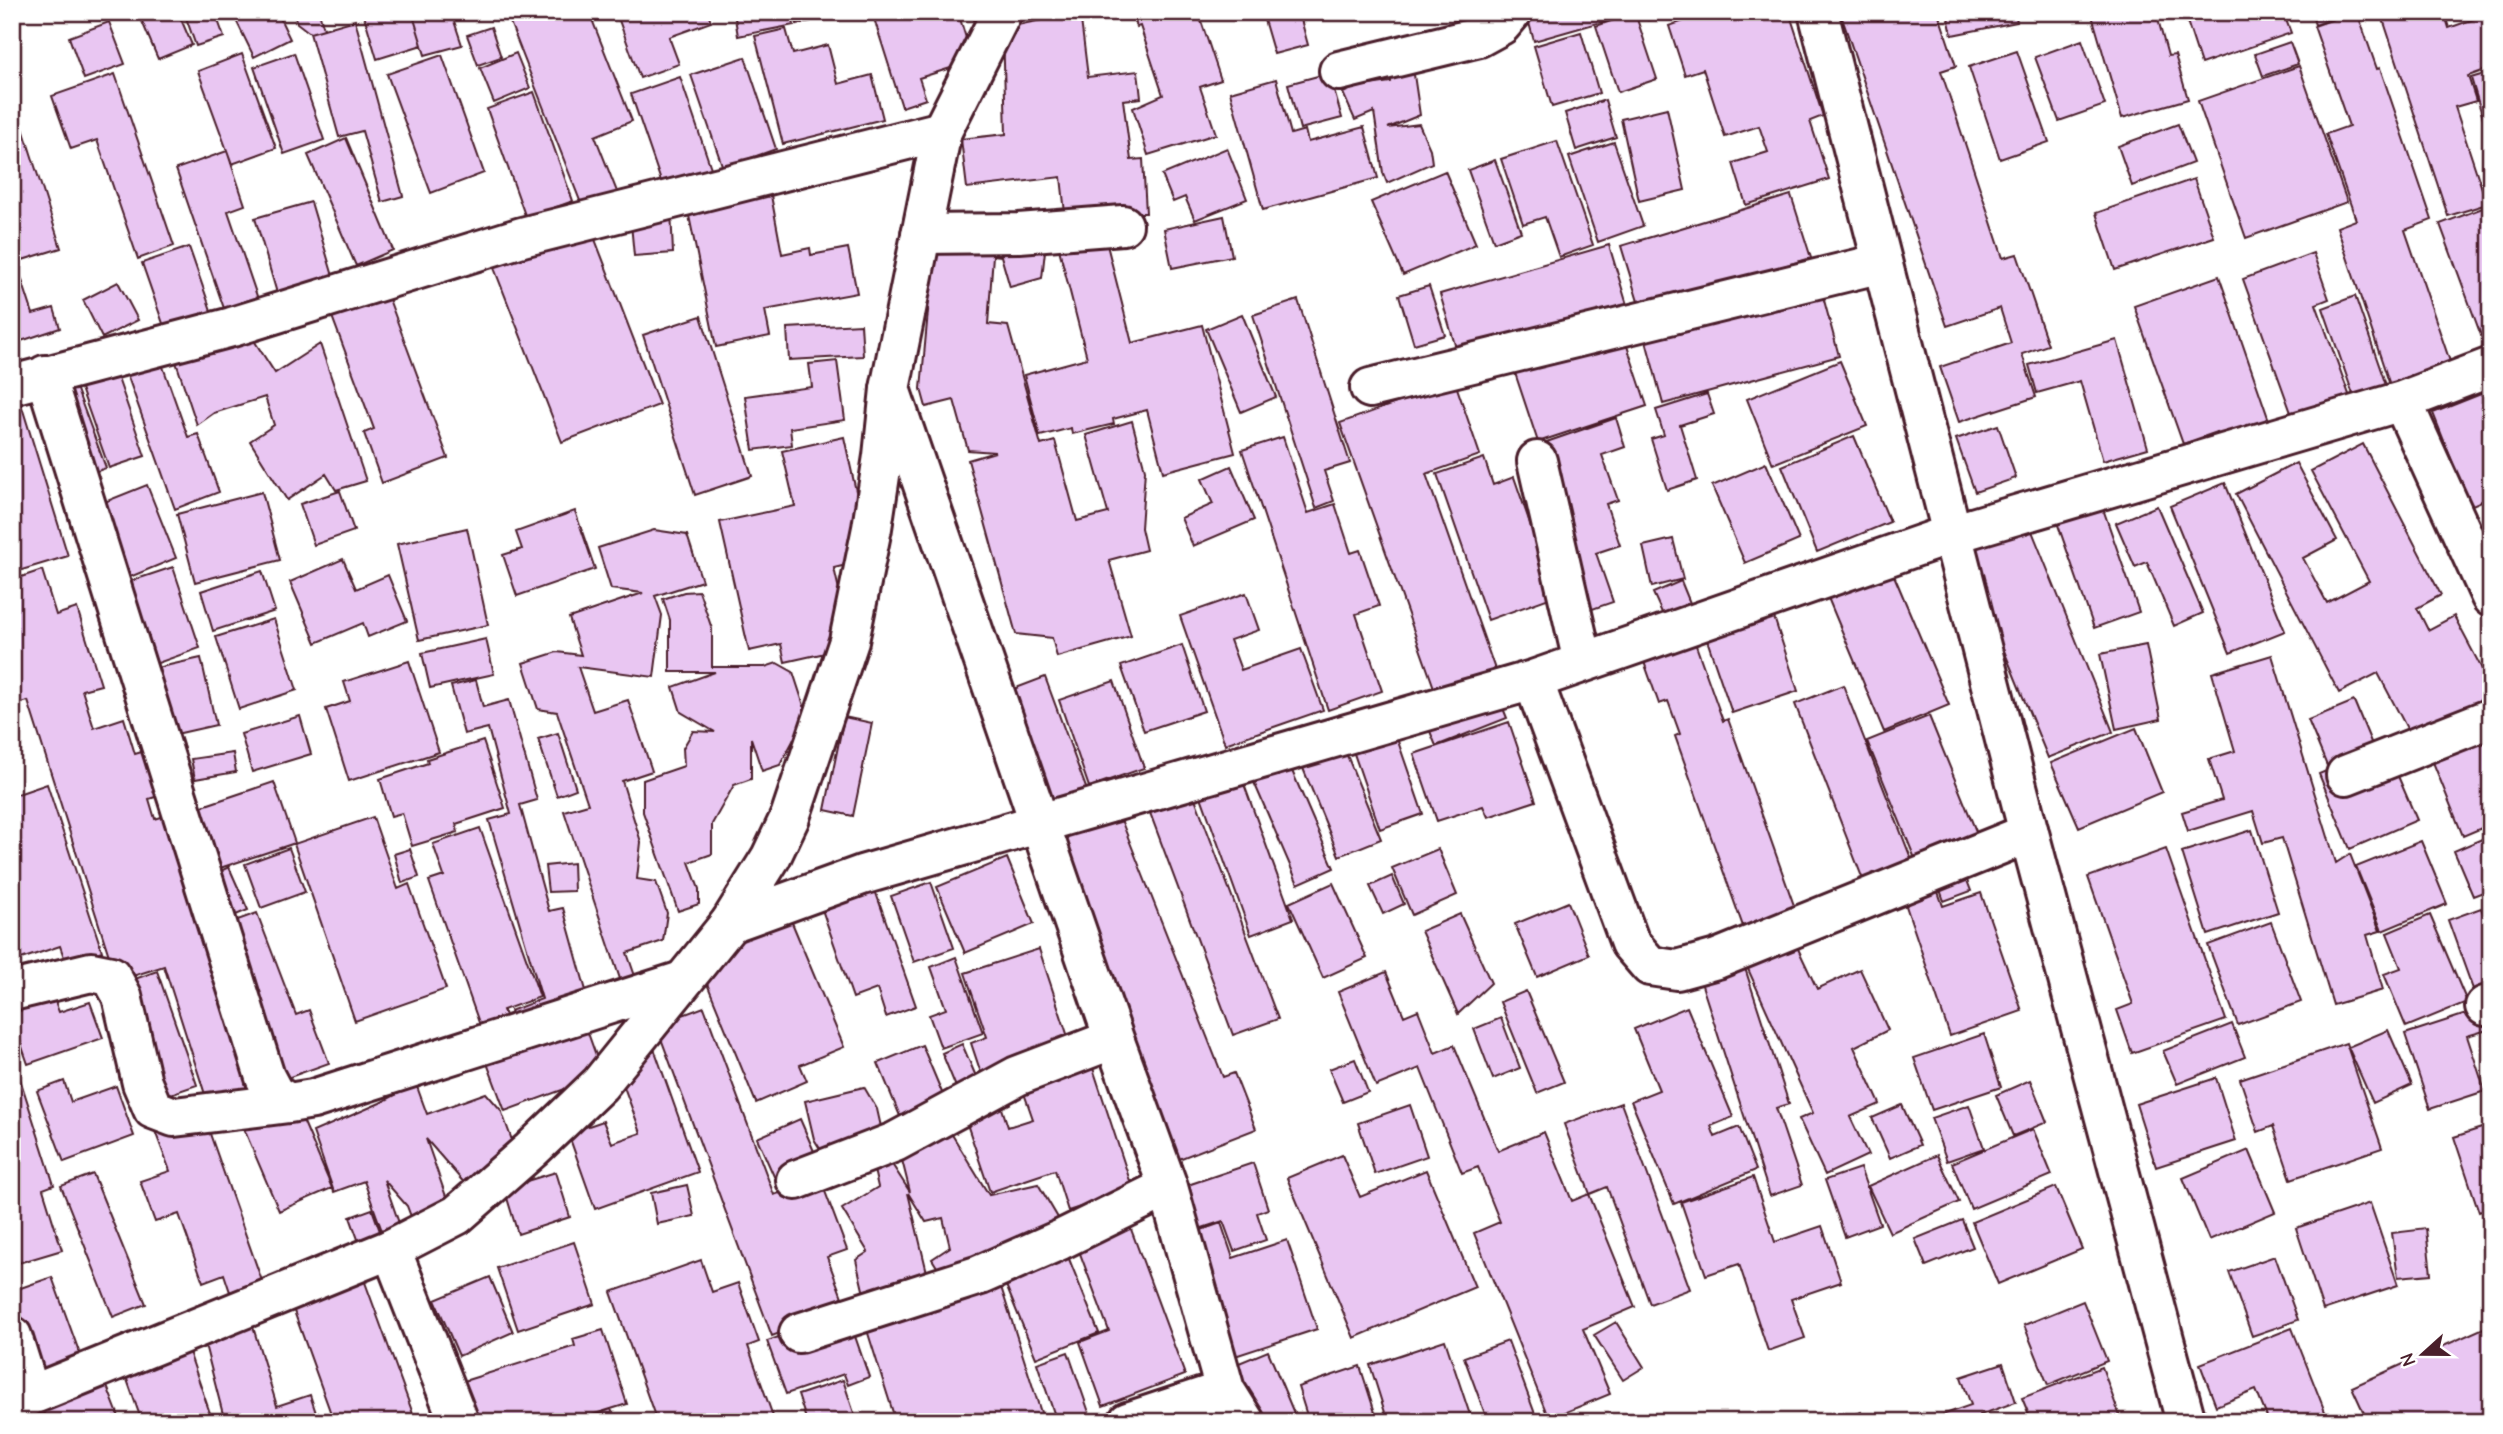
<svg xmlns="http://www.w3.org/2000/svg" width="2503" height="1434" viewBox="0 0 2503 1434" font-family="'Comic Neue',sans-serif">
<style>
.building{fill:#e9c6f2;stroke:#4a1f2b;stroke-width:2}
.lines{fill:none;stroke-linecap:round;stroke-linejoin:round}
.street-casing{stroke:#4a1f2b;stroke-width:44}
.secondary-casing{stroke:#4a1f2b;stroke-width:44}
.primary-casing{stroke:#4a1f2b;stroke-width:44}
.street{stroke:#fff;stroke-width:38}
.secondary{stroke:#fff;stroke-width:38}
.primary{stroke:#fff;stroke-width:38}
</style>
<rect width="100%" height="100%" fill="#fff"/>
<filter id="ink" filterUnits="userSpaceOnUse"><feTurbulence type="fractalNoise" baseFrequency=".0143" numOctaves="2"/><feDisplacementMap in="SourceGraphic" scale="14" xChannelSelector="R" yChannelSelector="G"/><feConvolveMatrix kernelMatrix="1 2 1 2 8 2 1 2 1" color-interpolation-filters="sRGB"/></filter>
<g filter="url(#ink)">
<path class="building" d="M138,12H178L192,45L158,59Z
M184,12H215L224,37L196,46Z
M232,12H277L290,39L254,57Z
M293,12H319L324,29L310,33L297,23Z
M363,12H412L422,45L377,59Z
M412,12H451L462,45L425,55Z
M506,12H589L632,121L595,136L621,202L586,216Z
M616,12H708L711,22L669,37L679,64L640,78Z
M734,12H791L794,25L738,36Z
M794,12H854L797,24Z
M872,12H958L973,61L919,78L926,99L902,107Z
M1080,12L1088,77L1138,71L1141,98L1123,100L1131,160L1143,159L1146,213H1065L1061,177L967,188L961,139L1006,134L1003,28Z
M1132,12H1198L1221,80L1200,87L1216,134L1148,155L1133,108L1163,95L1140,26L1137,27Z
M1299,12L1308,45L1274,54L1262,13Z
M1526,12H1636L1534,41Z
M1646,12H1680L1648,20Z
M1710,12H1789L1823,116L1810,121L1829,179L1746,205L1733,163L1768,152L1759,126L1725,137L1703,69L1685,75L1669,26Z
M1840,12H1938L1956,66L1941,71L2003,258L2017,254L2048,345L2022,354L2036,397L1959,422L1940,367L2011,343L2000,308L1947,326Z
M1947,12H2015L2017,22L1952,35Z
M2091,12H2156L2168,56L2175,55L2188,99L2122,118Z
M2184,12H2283L2291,33L2201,64Z
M2311,12H2351L2315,25Z
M2354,12H2357L2377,69L2380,68L2432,220L2405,230L2459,388L2398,409L2337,227L2356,220L2326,134L2349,126L2314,26Z
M2444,12L2449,28L2491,13V68L2468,76L2476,101L2455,107L2487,204L2448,216L2381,13Z
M2459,12H2485L2461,20Z
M1635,13L1657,79L1618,92L1596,26Z
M355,20L403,196L382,202L362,131L339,137L310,33Z
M109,22L125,64L84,79L69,37Z
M491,27L501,57L478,65L467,35Z
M786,29L793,54L828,45L838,84L872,75L883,119L783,144L755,36Z
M1581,32L1599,93L1552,107L1534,46Z
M2082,40L2105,105L2059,121L2035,57Z
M2290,42L2298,64L2263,76L2255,54Z
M2017,51L2049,142L2000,159L1969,67Z
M294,53L324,140L284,154L254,67Z
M516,53L530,88L494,103L480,68Z
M242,54L276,148L232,164L198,71Z
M442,55L484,173L431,193L387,74Z
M745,57L776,149L723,168L691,75Z
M1388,63L1413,68L1420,115L1388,128L1419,124L1430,149L1432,163L1387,183L1383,173L1374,112L1355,120L1343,93L1356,87L1391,82Z
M2299,66L2347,202L2246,238L2198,101Z
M2491,72V145L2471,78Z
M1329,73L1342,118L1300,129L1288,84Z
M115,74L174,246L138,259L97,140L71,149L52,96Z
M680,77L712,171L663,187L631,94Z
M1276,79L1291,134L1305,130L1308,142L1364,127L1378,178L1263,210L1230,92Z
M534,92L573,201L526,218L487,109Z
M1605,100L1616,137L1576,150L1565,113Z
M1667,108L1685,190L1639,201L1621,119Z
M20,119L61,248L16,262L33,314L54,308L60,328L15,343L12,335V121Z
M2178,124L2193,163L2132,186L2118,146Z
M346,138L393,250L356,266L308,155Z
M1557,141L1593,245L1559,257L1545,217L1523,224L1501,159Z
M1614,142L1643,226L1598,242L1569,157Z
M1227,148L1247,199L1195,220L1185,197L1173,202L1162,175Z
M227,151L245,205L228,211L261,308L228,320L176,169Z
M1495,160L1521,232L1494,242L1468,170Z
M1445,171L1476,244L1403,275L1371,202Z
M2194,179L2214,237L2115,270L2096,213Z
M770,190L782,254L810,248L811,255L848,248L857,293L765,310L770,336L716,347L687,206Z
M1791,195L1811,258L1640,308L1621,246Z
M311,202L335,283L279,300L255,218Z
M2488,206L2491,214L2490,360L2440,224Z
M671,210L673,253L634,256L630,213Z
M1007,213L1017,248L1045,251L1042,278L1010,287L1001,256L993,255L988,324L1008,326L1041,445L1055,441L1077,521L1108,513L1086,435L1132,421L1145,470L1141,528L1146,550L1109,560L1131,636L1057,657L1052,638L1016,634L968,460L995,452L968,450L954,400L926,407L921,389L935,234Z
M1224,216L1232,256L1172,268L1164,229Z
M591,229L659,405L562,442L489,255Z
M1104,233L1132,343L1202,325L1235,453L1163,472L1147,410L1113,419L1114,424L1072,434L1071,428L1040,436L1024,375L1087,358L1058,245Z
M1609,245L1627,305L1458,355L1440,294Z
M189,247L214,319L167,335L142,263Z
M2313,253L2329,299L2316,304L2351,400L2294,421L2243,279Z
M2219,276L2273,432L2223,449L2217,432L2183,444L2134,306Z
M118,282L138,320L102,338L83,300Z
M1429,286L1445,335L1414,344L1399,295Z
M1821,289L1839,356L1663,404L1645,337Z
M386,291L448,458L382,483L364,433L374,429L330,311Z
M2355,296L2388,391L2356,403L2323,308Z
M1298,300L1350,463L1324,471L1334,501L1316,508L1253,315Z
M1242,314L1276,397L1241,412L1206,329Z
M701,316L752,476L695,495L643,335Z
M861,324L863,356L789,360L787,328Z
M246,328L275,373L320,344L366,481L336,490L326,474L287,500L250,441L274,425L265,397L214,413L197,425L172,350Z
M1625,340L1647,406L1538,442L1514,370Z
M2117,340L2148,448L2103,461L2080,381L2037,393L2029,365Z
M156,347L188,437L198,434L219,492L175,509L122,360Z
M837,361L845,420L790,428L792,445L753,450L745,396L812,387L809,364Z
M1840,361L1867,426L1773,464L1747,399Z
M113,364L145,456L109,468L77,377Z
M71,374L106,468L68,482L33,387Z
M1455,382L1480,455L1426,474L1498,678L1438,699L1340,423Z
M2491,390V497L2470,506L2433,413Z
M18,394L68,556L12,573V396Z
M1707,394L1714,414L1680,425L1697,480L1667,490L1651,439L1664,435L1656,410Z
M1616,418L1625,447L1602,455L1618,500L1606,504L1620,545L1596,553L1613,602L1575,615L1535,446Z
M1998,425L2016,478L1975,492L1956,439Z
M1854,436L1890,522L1817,552L1782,466Z
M844,437L871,559L834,568L852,647L785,662L781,644L749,651L720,522L795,506L782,451Z
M1283,437L1308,513L1335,504L1351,553L1360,550L1379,606L1356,614L1382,691L1328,710L1242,450Z
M2363,444L2441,595L2417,608L2428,630L2454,616L2491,686V700L2413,740L2378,673L2339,693L2236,494L2296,463L2337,540L2303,558L2327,603L2369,581L2311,471Z
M1484,458L1493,485L1514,477L1555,596L1488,620L1437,474Z
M1766,463L1799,540L1745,563L1712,486Z
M1231,466L1254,520L1193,546L1181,518L1213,504L1202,479Z
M2225,483L2285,631L2230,653L2170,506Z
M147,485L176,558L101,589L72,515Z
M340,491L354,531L314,545L300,504Z
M262,492L280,560L195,582L177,514Z
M2102,506L2139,612L2094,628L2057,522Z
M2157,506L2203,613L2174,626L2147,562L2135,567L2116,523Z
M575,511L595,569L517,596L503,555L522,549L516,532Z
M2030,526L2113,732L2048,758L1964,553Z
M467,528L488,625L419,640L397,544Z
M654,530L687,535L702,581L655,596L662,615L654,677L578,667L593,711L628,700L652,771L622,781L641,842L637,879L656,882L667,913L663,941L627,953L635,976L631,1012L564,811L588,804L557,712L538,709L523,663L557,652L581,655L569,618L643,593L611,589L598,548Z
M1673,539L1683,579L1652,587L1643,546Z
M343,559L356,589L388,575L407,621L368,637L363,623L316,643L290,582Z
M1890,566L1949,705L1884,732L1826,593Z
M173,567L200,648L127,674L98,592Z
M42,570L56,615L77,608L101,685L82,690L94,728L124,718L135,754L175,742L190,786L149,799L155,819L174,813L261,1094L210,1110L164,966L117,981L28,701L12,705V580Z
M262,571L275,611L213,631L201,591Z
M1681,581L1690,603L1663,615L1653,593Z
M699,591L712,629V667H765L777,663L793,672L807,715L780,765L762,771L751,738V779L734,785L712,824V854L689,862L699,889V904L678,911L643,812V780L684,766L683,748L693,731L715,732L681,712L673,687L715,672H670V620L663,599L684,592Z
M1246,593L1259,630L1230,640L1241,670L1301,649L1323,710L1225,744L1180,616Z
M1771,608L1798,691L1732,713L1704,631Z
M274,619L297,690L239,709L216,637Z
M1688,623L1723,721L1728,719L1797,914L1745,932L1675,736L1680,734L1668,701L1659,704L1637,642Z
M486,639L494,674L430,688L422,653Z
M1182,645L1204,711L1144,731L1121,666Z
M2146,645L2161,719L2116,729L2100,654Z
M2272,655L2336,863L2350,854L2380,931L2367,935L2383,990L2333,1005L2282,838L2263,843L2253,811L2188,831L2182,812L2222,800L2209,759L2235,751L2212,673Z
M201,658L216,725L145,741L129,674Z
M409,661L439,752L349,781L326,709L350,701L344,682Z
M1045,677L1089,796L1042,813L998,695Z
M476,680L483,707L509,700L537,800L520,805L549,911L563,908L590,1005L517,1031L510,1011L542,999L489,820L511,814L488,728L464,734L451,686Z
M1114,681L1144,768L1089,787L1059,700Z
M1843,685L1916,871L1867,890L1795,704Z
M1496,691L1507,718L1436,746L1425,719Z
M2354,701L2373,747L2327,766L2308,720Z
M300,716L311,754L252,772L241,734Z
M1929,716L1982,846L1920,871L1867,741Z
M844,717L872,723L853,816L825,810Z
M2491,719V824L2463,836L2426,745Z
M1509,722L1536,801L1488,817L1483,806L1437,821L1414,754Z
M1392,724L1423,814L1380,829L1349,739Z
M2136,728L2162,792L2079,827L2051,763Z
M558,733L576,789L557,796L538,739Z
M483,741L505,808L456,824L458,832L412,846L402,813L391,816L380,779L428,763L427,759Z
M1342,743L1381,839L1339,856L1300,761Z
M2385,746L2417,820L2350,849L2319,774Z
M233,753L236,772L195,779L191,759Z
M1286,757L1334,868L1298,884L1250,773Z
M1241,776L1293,919L1251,935L1199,791Z
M274,782L295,843L208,872L188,811Z
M47,784L102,951L66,963L60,946L12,962V796Z
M1190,785L1278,1019L1233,1035L1146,802Z
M1116,807L1223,1077L1234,1073L1256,1129L1156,1168L1042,836Z
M373,817L398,889L409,884L446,989L355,1021L294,844Z
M480,828L540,997L503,1010L515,1042L489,1051L429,881L444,876L433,844Z
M2252,830L2278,912L2208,935L2182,852Z
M2489,836L2491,889L2473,896L2454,851Z
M2421,841L2447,904L2382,931L2356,867Z
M289,848L305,892L261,908L245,864Z
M410,849L419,877L402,883L394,854Z
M1438,849L1457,895L1412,915L1392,868Z
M2166,849L2226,1020L2132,1053L2117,1010L2133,1004L2088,877Z
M1007,858L1034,924L965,953L937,887Z
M573,863L574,891L548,892L545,866Z
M229,867L248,910L224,920L205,878Z
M1963,870L1971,891L1944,901L1937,881Z
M1392,876L1404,904L1383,914L1370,886Z
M871,879L916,1006L886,1017L877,989L853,998L818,898Z
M931,882L954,948L914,962L891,896Z
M1333,883L1367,958L1323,978L1289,903Z
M1936,886L1943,906L1981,893L2022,1011L1950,1036L1903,897Z
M783,901L844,1047L800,1065L807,1081L756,1103L694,952Z
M1568,902L1589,955L1537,977L1515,924Z
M2481,908L2491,934V986L2474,992L2448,920Z
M257,913L296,1015L309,1010L329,1063L276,1082L218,927Z
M1460,914L1491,983L1458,1014L1421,931Z
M2430,915L2467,1002L2406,1027L2384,974L2401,968L2387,933Z
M2271,922L2301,1002L2238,1025L2208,945Z
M1792,936L1817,989L1860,969L1888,1030L1854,1047L1880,1104L1850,1117L1868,1155L1825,1175L1799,1119L1813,1113L1743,958Z
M1039,949L1073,1052L1086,1047L1133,1190L1068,1211L1055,1170L990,1192L964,1115L1000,1102L1008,1127L1033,1119L1018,1076L986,1088L971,1043L987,1037L965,973Z
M956,957L983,1033L941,1048L929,1015L946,1009L931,967Z
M1743,962L1789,1104L1776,1108L1802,1185L1770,1196L1699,976Z
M157,971L197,1085L150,1101L110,988Z
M1386,972L1404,1016L1418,1010L1435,1053L1454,1045L1498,1151L1544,1132L1572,1201L1589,1194L1635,1307L1583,1329L1610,1394L1549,1419L1474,1233L1500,1222L1478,1167L1462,1173L1420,1068L1376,1086L1338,992Z
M49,985L59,1012L90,1002L103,1038L28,1064L12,1018V998Z
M1526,991L1564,1082L1537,1093L1500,1002Z
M2491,1006V1029L2467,1036L2485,1091L2430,1109L2405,1034Z
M704,1007L774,1195L820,1178L847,1250L827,1257L846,1308L772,1336L656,1025Z
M1687,1007L1733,1117L1711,1126L1715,1137L1739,1127L1756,1170L1674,1204L1631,1101L1659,1090L1634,1029Z
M1501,1018L1520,1068L1493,1079L1474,1029Z
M583,1019L603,1075L505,1111L484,1055Z
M2232,1024L2245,1057L2177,1084L2163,1051Z
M2388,1030L2412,1085L2373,1103L2348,1047Z
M1984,1034L2001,1087L1932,1110L1914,1058Z
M2346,1043L2382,1148L2291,1179L2273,1126L2258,1132L2240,1079Z
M962,1044L981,1088L960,1097L942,1053Z
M922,1045L951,1114L907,1133L878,1063Z
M655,1051L698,1172L595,1209L568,1133L603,1121L612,1143L641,1133L616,1065Z
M12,1054L54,1185L43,1189L62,1250L12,1265Z
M1355,1059L1368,1092L1343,1102L1329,1069Z
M2216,1078L2236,1141L2156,1167L2136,1104Z
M2030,1080L2047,1122L2013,1136L1996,1095Z
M64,1081L71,1102L116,1086L134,1136L64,1162L37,1091Z
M416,1084L427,1114L486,1093L501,1110L513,1143L466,1185L426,1139L450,1208L413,1222L407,1206L384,1180L400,1226L385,1239L364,1181L334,1192L313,1132L380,1103Z
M864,1087L877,1109L888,1158L910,1192L900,1152L948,1128L989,1195L1038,1184L1061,1223L949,1286L932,1259L950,1247L943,1218L926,1222L908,1193L931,1289L868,1311L856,1260L868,1252L842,1209L878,1187L873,1166L840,1181L814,1139L805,1101Z
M294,1099L332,1188L279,1211L241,1122Z
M1621,1103L1690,1289L1650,1304L1607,1187L1590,1194L1564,1124Z
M1410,1105L1427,1156L1375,1174L1358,1123Z
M1902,1105L1920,1145L1890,1158L1872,1118Z
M1969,1105L1984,1148L1947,1161L1931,1118Z
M203,1114L262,1281L230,1292L224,1274L203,1282L179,1214L155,1222L140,1181L170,1171L155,1131Z
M800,1119L823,1172L780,1190L757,1138Z
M2491,1125V1208L2479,1212L2454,1137Z
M2033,1129L2052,1175L1971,1209L1952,1163Z
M2249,1150L2275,1212L2209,1240L2183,1178Z
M1342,1155L1360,1197L1426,1170L1475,1287L1354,1338L1287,1178Z
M1937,1155L1959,1202L1890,1233L1868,1186Z
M1253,1163L1268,1209L1257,1213L1266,1240L1234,1251L1223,1221L1193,1231L1179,1188Z
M1860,1168L1880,1224L1845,1237L1825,1180Z
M556,1172L570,1217L518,1234L504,1188Z
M93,1174L146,1304L113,1317L61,1186Z
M1753,1177L1775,1242L1822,1226L1841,1282L1791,1299L1805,1338L1768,1351L1739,1264L1706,1275L1681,1202Z
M687,1185L694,1216L657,1224L651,1193Z
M2056,1187L2082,1249L1998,1284L1972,1222Z
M2370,1203L2398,1285L2323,1310L2296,1228Z
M372,1209L381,1234L359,1242L350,1217Z
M1125,1213L1185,1375L1103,1406L1080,1342L1109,1331L1072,1232Z
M1962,1220L1973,1247L1926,1266L1915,1239Z
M1221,1223L1233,1258L1287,1240L1317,1329L1232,1357L1190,1234Z
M2426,1229L2431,1274L2398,1277L2392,1233Z
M574,1242L595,1304L518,1330L497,1268Z
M1067,1254L1099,1333L1036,1358L998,1266Z
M2275,1256L2298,1320L2252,1336L2229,1272Z
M701,1260L712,1292L738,1283L759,1342L748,1346L775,1422H657L611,1292Z
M362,1274L416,1422H334L290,1300Z
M52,1277L82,1360L25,1380L12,1346V1291Z
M490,1277L513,1332L459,1356L435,1300Z
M1001,1287L1044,1422H896L867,1330Z
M2083,1301L2107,1361L2048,1385L2024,1325Z
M847,1313L869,1377L848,1385L844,1374L786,1394L767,1341Z
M250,1317L277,1406L310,1395L319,1422H225L202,1333Z
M1616,1322L1644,1367L1623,1380L1594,1335Z
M2488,1326L2491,1333V1422H2368L2352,1387Z
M2292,1328L2329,1422H2269L2256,1390L2216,1406L2200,1364Z
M603,1330L627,1404L569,1422H473L461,1382L575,1346L573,1339Z
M1445,1340L1472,1421L1388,1422L1370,1365Z
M1508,1341L1538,1422H1488L1464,1357Z
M187,1346L213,1422H142L123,1368Z
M1268,1351L1296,1418L1288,1422H1258L1234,1365Z
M1068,1352L1092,1421L1057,1422L1037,1363Z
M2003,1363L2016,1402L1980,1415L1983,1422H1922L1971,1405L1961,1377Z
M1360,1366L1378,1422H1344L1343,1418L1332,1422H1309L1298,1387Z
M2102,1367L2122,1422H2032L2022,1398Z
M103,1376L121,1422H48L40,1402Z
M843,1380L857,1422H807L798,1395Z
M611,1409L616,1422H594L592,1417Z
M1861,1412L1865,1422H1835Z"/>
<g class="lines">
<defs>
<path id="street" d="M1339,71L1479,37L1501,25L1512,12
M921,234L1019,233L1123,225
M45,375L265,1077L274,1094L289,1103L313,1099L682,981
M12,385L232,327L522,237L942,131
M1370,388L1882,263
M890,389L1114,1039L1168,1187L1225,1390
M2402,401L2491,597
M1537,461L1583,662
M1533,680L1630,943L1650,966L1677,970L1717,959L2029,833
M2346,775L2491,718
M730,923L862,875L1533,680L1952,534L2402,401L2491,367
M12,991L91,972L111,976L122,996L142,1083L153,1109L174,1117L289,1103
M2485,1006L2491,1004
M796,1180L895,1142L1017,1076L1114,1039
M391,1249L459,1422
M799,1333L980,1275L1060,1240L1168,1187
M12,1336L30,1393
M1128,1422L1225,1390L1245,1422"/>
<path id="secondary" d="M12,1403L391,1249L457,1215L531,1150L600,1084L730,923L771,857L790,817L849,641L872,528L883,456L890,389L942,131L1002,12"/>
<path id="primary" d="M1818,12L2029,833L2186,1422"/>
</defs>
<use href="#street" class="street-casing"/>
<use href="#secondary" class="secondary-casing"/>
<use href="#primary" class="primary-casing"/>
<use href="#street" class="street"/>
<use href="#secondary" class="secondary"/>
<use href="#primary" class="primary"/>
</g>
</g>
<rect width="2503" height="1434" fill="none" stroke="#fff" stroke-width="42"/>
<rect x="21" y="21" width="2461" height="1392" fill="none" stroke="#4a1f2b" stroke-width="2.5" filter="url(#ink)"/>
<g transform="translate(2423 1354) rotate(249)" stroke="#ffffff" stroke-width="5" paint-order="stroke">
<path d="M0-5L12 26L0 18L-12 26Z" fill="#4a1f2b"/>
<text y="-10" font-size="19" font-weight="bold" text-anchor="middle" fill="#4a1f2b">N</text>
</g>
</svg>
